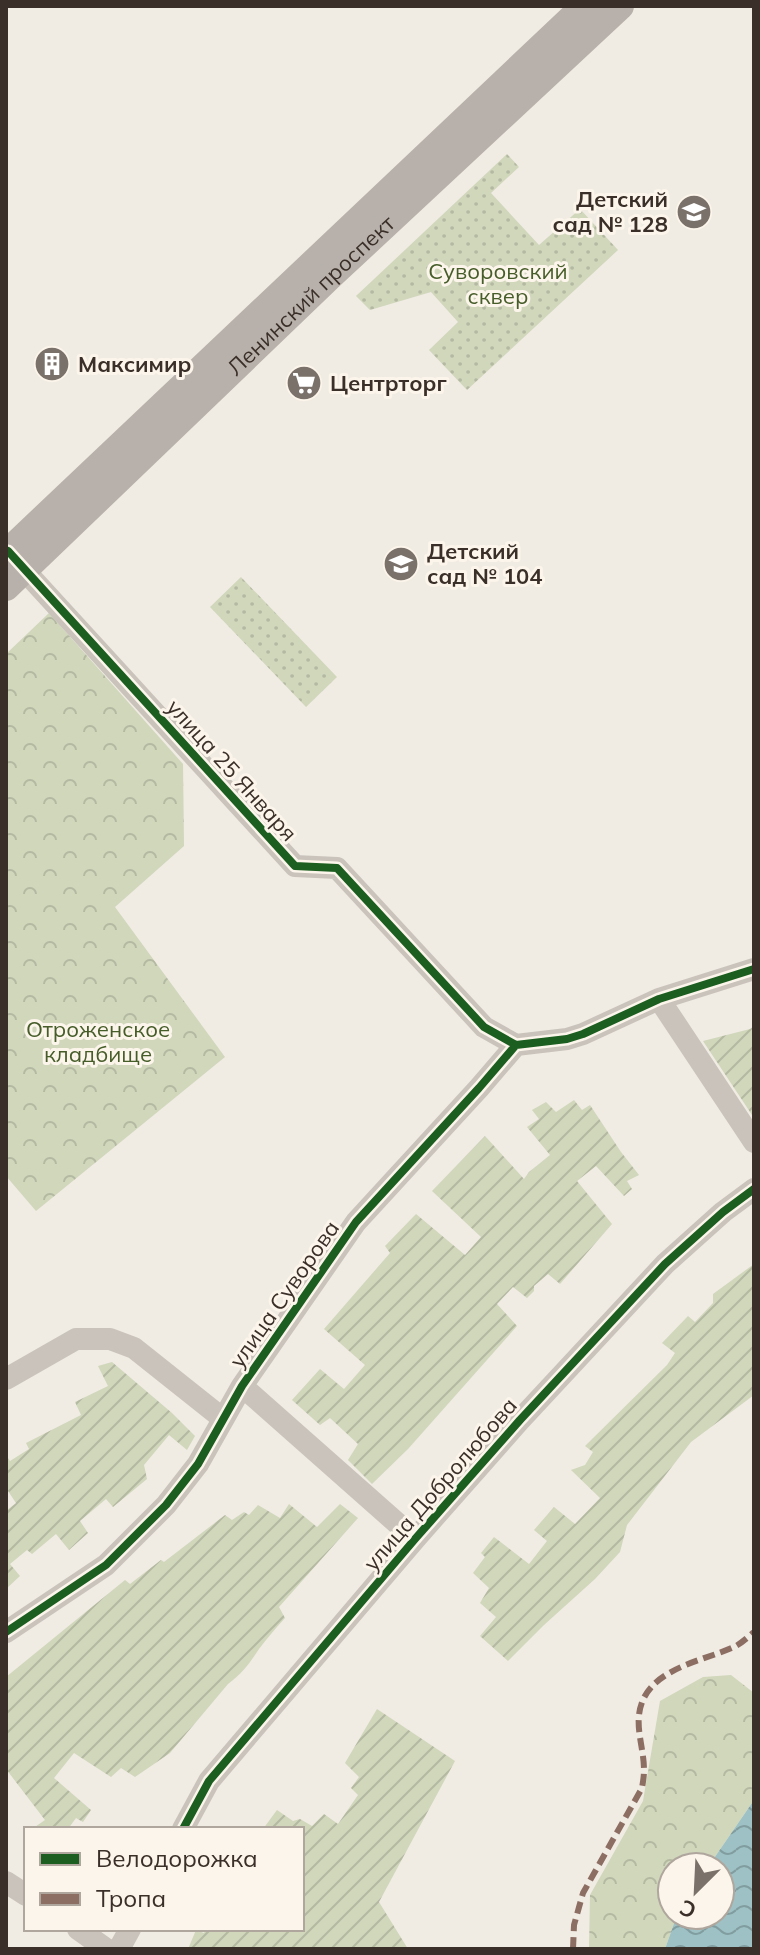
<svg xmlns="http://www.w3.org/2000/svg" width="760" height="1955" viewBox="0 0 760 1955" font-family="Mulish,sans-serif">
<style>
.forest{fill:url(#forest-crowns)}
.park{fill:url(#park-dots)}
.garden{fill:url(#garden-furrows)}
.water{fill:url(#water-waves)}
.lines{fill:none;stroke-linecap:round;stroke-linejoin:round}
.minor{stroke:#c9c3bc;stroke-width:22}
.major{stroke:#b8b1ab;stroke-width:28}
.quiet{stroke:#8d6e63;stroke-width:6;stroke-dasharray:12 6;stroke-linecap:butt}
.cycleway-casing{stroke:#fcf5eb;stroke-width:13}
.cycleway{stroke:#1b5e20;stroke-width:8}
.labels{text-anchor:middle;stroke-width:6;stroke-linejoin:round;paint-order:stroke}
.poi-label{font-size:22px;font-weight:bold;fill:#3b3029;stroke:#fcf5eb;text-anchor:start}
.park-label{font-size:22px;fill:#465d29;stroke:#fcf5eb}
.street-label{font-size:22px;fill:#3b3029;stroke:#fcf5eb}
</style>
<defs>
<pattern id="forest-crowns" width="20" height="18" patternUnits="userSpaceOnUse" patternTransform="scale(2)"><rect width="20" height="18" fill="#d0d7bb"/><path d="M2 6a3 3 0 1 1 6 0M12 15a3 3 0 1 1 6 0" fill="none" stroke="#b4b9a1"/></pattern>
<pattern id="park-dots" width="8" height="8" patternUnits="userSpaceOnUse" patternTransform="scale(2)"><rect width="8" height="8" fill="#d0d7bb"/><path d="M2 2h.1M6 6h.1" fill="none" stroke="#b4b9a1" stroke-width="1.8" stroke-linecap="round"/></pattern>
<pattern id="garden-furrows" width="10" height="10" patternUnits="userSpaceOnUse" patternTransform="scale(2)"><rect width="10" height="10" fill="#d0d7bb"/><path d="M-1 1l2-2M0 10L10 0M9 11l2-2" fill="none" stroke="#b4b9a1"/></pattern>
<pattern id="water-waves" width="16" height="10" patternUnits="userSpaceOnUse" patternTransform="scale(2)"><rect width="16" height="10" fill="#9dc1c4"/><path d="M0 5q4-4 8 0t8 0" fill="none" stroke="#819d9f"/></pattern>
</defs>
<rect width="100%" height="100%" fill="#f0ebe3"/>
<path class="forest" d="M49,613L183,764L184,846L115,907L225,1057L36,1211L6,1176V654Z
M731,1675L754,1693V1800L708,1867H672V1915H677L665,1949H589L590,1895L643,1801L660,1701L703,1677Z"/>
<path class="park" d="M507,154L519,167L491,193L539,245L580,209L618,250L467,390L429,350L458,322L431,292L370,310L356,296Z
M241,577L337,677L306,707L210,607Z"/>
<path class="garden" d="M754,1026V1118L703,1041L750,1029Z
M574,1100L582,1110L590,1105L621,1152L639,1175L627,1181L632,1189L624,1196L596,1166L577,1181L612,1224L560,1284L548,1274L534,1286V1291L527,1298L513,1287L497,1304L517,1326L408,1449L372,1484L348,1460L358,1444L330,1418L320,1425L292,1400L320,1369L344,1389L365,1365L324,1329L390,1253L385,1246L416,1214L465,1255L481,1237L432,1191L485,1136L524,1179L529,1172L550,1155L527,1127L539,1119L532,1110L546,1102L556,1112Z
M754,1264V1395L691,1442L627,1525L620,1552L595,1579L544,1625L508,1661L480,1636L496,1617L480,1603L489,1588L473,1573L485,1557L481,1553L494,1537L529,1564L547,1541L534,1530L554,1507L575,1524L600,1498L571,1470L585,1465L593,1452L585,1446L667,1365L675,1353L662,1343L688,1316L695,1322L713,1303V1294Z
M112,1362L172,1413L195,1436L187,1450L169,1435L144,1465L147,1479L113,1507L106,1499L80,1521L88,1533L69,1550L56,1534L32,1554L27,1550L10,1564L20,1576L6,1589V1511L16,1503L6,1488V1455L10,1461L29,1449L26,1443L81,1415L75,1402L108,1386L98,1366Z
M289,1504L317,1527L340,1504L358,1518L279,1607L285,1618C276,1628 267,1638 259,1649C250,1663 242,1674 228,1684L170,1753L135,1777L121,1768L111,1777L74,1753L54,1778L91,1810L83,1822L76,1818L68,1829H32L45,1820L6,1769V1677L125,1580L130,1584L161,1560L164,1562L225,1515L232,1520L244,1512L249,1515L258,1505L280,1518Z
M377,1709L455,1761L379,1902L408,1949H188L196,1930L204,1933L206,1929H302V1829H263L277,1810L293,1821L300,1819L312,1826L324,1814L338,1824L358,1795L351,1788L359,1777L345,1763Z"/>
<path class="water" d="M754,1800V1949H665L677,1915H720V1867H708Z"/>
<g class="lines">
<path class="minor" d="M14,559L295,866L337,868L484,1027L516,1045
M659,999L754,1142
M6,1379L76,1339H110L134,1348L222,1418
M242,1386L415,1539
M6,1632L106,1565L166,1505L198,1464L242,1386L356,1222L479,1088L516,1045L567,1039L583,1034L659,999L754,969
M183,1829L209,1781L415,1539L520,1420L665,1264L723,1212L754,1189
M6,1882L26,1895
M78,1929L106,1949
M119,1949L130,1929"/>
<g class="major">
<path d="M6,554L585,6"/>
<path id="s1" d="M6,587L330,276L620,6"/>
</g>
<path class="quiet" d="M573,1949L574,1925L583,1893L642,1788C643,1782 644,1776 644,1770C644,1751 637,1733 639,1715C644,1669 701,1662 734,1647C742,1643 748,1637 754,1632"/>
<defs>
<path id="cycleway" d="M8,551L295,866L337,868L484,1027L516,1045
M6,1632L106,1565L166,1505L198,1464L242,1386L356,1222L479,1088L516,1045L567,1039L583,1034L659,999L754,969
M183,1829L209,1781L415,1539L520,1420L665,1264L723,1212L754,1189"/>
</defs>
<use href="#cycleway" class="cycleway-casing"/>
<use href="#cycleway" class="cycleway"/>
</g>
<defs>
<symbol id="school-disc" viewBox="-11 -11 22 22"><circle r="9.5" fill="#7a716a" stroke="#fcf5eb"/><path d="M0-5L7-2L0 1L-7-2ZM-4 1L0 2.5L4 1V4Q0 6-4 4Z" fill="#fff"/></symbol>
<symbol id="building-disc" viewBox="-11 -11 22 22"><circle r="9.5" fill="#7a716a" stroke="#fcf5eb"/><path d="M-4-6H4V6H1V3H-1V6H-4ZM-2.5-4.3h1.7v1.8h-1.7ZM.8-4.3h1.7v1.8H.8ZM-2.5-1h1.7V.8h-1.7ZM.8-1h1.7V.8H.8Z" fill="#fff"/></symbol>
<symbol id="supermarket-disc" viewBox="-11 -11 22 22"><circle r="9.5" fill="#7a716a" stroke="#fcf5eb"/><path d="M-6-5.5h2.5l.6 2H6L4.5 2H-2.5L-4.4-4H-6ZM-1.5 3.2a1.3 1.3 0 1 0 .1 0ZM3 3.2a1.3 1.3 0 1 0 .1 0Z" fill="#fff"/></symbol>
</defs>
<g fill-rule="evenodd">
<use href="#school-disc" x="674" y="192" width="40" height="40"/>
<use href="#building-disc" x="32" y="344" width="40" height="40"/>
<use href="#supermarket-disc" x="284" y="363" width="40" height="40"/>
<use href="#school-disc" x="381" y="544" width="40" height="40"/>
</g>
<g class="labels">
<g class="poi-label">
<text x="668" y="207" text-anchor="end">Детский<tspan x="668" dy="25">сад № 128</tspan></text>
<text x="78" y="372">Максимир</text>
<text x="330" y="391">Центрторг</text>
<text x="427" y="559">Детский<tspan x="427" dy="25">сад № 104</tspan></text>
</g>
<g class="park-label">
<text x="498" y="279">Суворовский<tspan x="498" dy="25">сквер</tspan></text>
<text x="98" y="1037">Отроженское<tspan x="98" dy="25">кладбище</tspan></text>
</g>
<g class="street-label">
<text dy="8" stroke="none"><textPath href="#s1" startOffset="422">Ленинский проспект</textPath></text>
<text transform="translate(232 770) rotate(48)" y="8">улица 25 Января</text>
<text transform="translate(284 1294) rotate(-55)" y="8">улица Суворова</text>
<text transform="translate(440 1484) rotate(-49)" y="8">улица Добролюбова</text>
</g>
</g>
<rect width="760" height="1955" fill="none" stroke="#3b3029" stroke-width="16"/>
<rect x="24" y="1827" width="280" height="104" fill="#fcf5eb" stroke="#afa69d" stroke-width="2"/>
<rect x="40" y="1853" width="40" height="12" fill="#1b5e20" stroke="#afa69d" stroke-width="2"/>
<text x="96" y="1867" font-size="24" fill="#3b3029">Велодорожка</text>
<rect x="40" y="1893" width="40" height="12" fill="#8d6e63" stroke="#afa69d" stroke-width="2"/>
<text x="96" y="1907" font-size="24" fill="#3b3029">Тропа</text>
<g transform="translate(696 1891) rotate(204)"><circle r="38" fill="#fcf5eb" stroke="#afa69d" stroke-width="2"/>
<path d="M0-6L14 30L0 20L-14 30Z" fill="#7a716a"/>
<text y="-12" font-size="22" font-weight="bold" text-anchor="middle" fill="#3b3029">С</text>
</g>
</svg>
